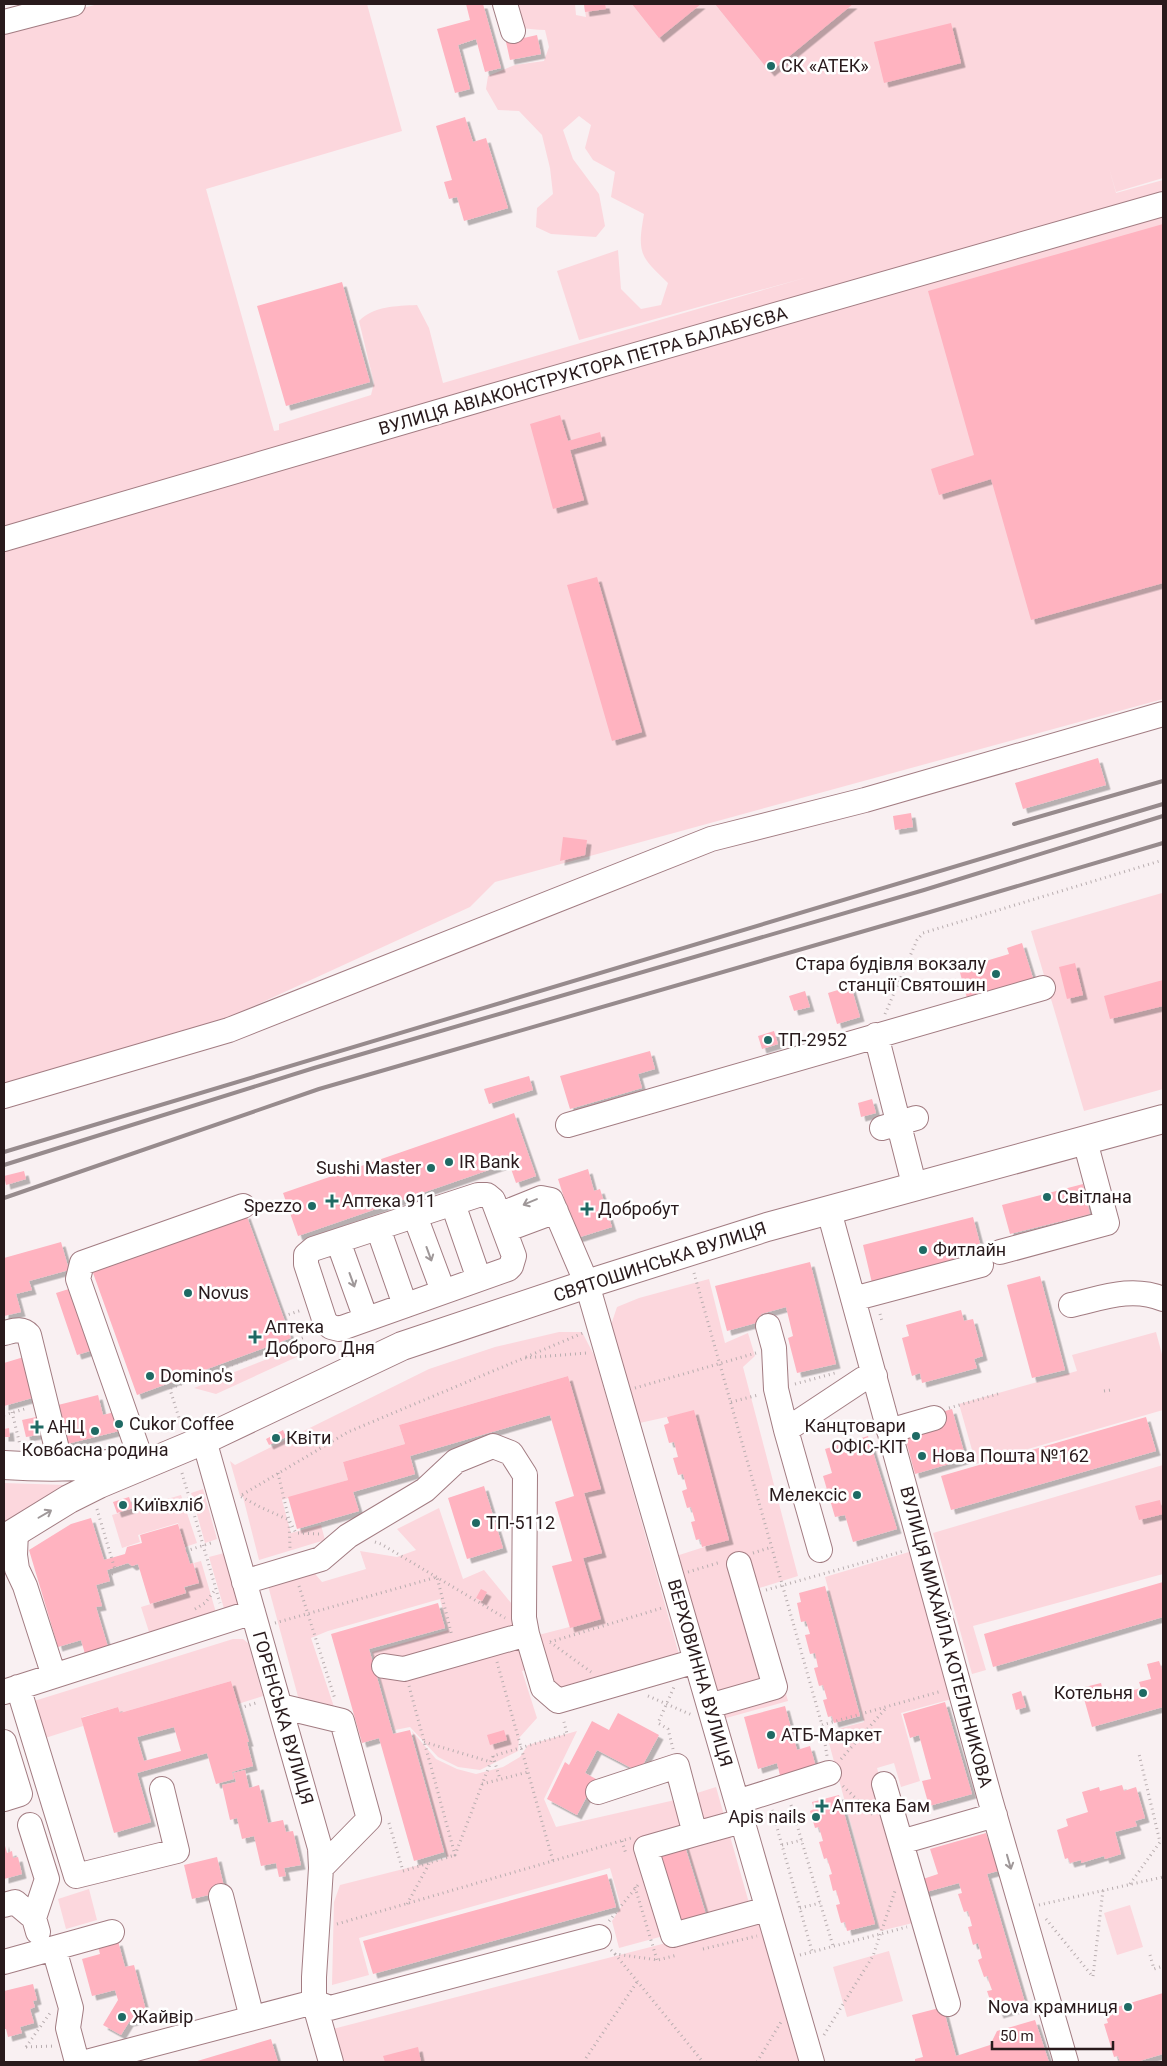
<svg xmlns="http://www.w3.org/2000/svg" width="1167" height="2066" viewBox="0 0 1167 2066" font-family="Roboto,sans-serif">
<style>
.green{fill:#fcd7dd}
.building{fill:#ffb3c0;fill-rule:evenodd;filter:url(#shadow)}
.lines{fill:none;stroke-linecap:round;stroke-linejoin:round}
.minor-casing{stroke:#a27c82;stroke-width:26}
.major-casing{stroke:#a27c82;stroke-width:30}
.path{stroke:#b8adaf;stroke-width:3;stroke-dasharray:1 4;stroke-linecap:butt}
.minor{stroke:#fff;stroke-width:24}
.major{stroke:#fff;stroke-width:28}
.rail{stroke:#978b8d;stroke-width:4}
.oneway{stroke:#9f9899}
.poi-dot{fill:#1f6a64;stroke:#fff;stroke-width:2}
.labels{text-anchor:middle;stroke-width:5;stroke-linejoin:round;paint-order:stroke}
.poi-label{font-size:18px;fill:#291a1c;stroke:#fff;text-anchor:start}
.street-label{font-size:18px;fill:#291a1c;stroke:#fff}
</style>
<defs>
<filter id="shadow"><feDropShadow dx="4.5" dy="4.5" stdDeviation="0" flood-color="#0004"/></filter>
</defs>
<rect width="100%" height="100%" fill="#f9f0f2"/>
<path class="green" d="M98,4H367L402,131L206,189L274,431L279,430V424L371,395L374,383L359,321C374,306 396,306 417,305L429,328L443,383L808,277L579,340L557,271L618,250L621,289L641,309L661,305L668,283C640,256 637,254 644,214L611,197L615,172L593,160L585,148L591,125L579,116L563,130L573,159L599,194L605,226L596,237L551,234L536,227L537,208L553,194L550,168L542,135L519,111L498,110L486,89L488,76L515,65L544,61L549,47L545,30C518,29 508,28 493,4H575L576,15L586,17L584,4H1163V178L1116,192L1109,168L1116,193L1163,180V699L495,882L470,907L245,1010L224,1026L4,1092V30Z
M1162,893L1163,1089L1084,1111L1031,931Z
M709,1279L725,1343L748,1333L755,1356L743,1367L798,1576L756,1589L788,1701L719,1720L673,1557L729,1539L694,1411L635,1424L609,1331L617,1307L639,1298Z
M559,1332H582L595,1357L682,1665L558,1701L527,1638L600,1619L583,1558L602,1553L584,1493L601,1488L568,1376L399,1425L405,1444L343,1462L348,1480L282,1500L291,1533L321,1525L325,1540L259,1560L243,1497L240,1496L230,1461L235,1465L429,1369L495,1347Z
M1156,1332L1163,1358V1410L976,1464L959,1404L1077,1371L1072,1355Z
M298,1347L301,1355L216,1394L194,1388Z
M1163,1465V1574L973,1626L986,1670L972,1674L933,1533Z
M4,1483L66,1485L4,1531Z
M203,1489L217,1539L205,1543L191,1493Z
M181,1495L197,1543L185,1547L178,1523L138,1535L140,1542L122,1548L112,1515Z
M439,1508L463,1579L484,1570L516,1609L532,1668L522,1671L537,1718L519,1738L518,1751L480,1770L458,1767L438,1757L410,1727L395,1730L372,1652L448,1630L440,1599L328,1631L311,1638L336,1713L300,1704L267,1582L311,1569L322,1582L366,1569L360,1551L397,1557L416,1550L397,1529Z
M919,1549L959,1697L901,1713L920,1781L901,1787L894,1763L877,1768L921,1921L880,1931L826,1732L864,1722L825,1577Z
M228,1552L244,1602L225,1612L209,1557Z
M201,1561L217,1616L150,1635L141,1607L187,1593L185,1588L199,1583L194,1563Z
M233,1639H243L248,1643L263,1696L238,1704L231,1681L120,1713L118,1707L82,1717L83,1726L42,1739L31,1702Z
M412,1731L436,1759L457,1769L476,1774L503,1767L520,1757L528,1745L577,1731L544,1799L556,1827L675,1800L716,1787L751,1910L710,1922L684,1839L678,1932L619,1948L612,1921L621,1907L610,1868L359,1938L369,1975L332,1985L334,1902L340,1885L447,1858Z
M89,1889L97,1920L66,1929L58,1899Z
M1130,1905L1143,1947L1117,1955L1104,1913Z
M763,1918L805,2062H338L329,2030Z
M889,1951L903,2001L847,2017L833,1967Z"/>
<path class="building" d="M466,4H483L501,68L485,72L476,39L458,45L470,89L455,93L437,29L470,20Z
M584,4H605L606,9L585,12Z
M632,4H701L659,38Z
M715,4H853L770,72Z
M951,23L961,63L884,83L874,42Z
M537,35L541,54L510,60L506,42Z
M465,117L473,142L486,138L508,208L464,221L457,197L449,199L444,182L452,180L436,126Z
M1163,224V583L1031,620L991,479L939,495L931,469L974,455L928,291Z
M342,282L370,382L286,406L257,306Z
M560,415L568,441L600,432L602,441L570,450L584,500L553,509L530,424Z
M597,577L642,732L612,741L567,585Z
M1098,758L1106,785L1023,809L1015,783Z
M911,813L913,827L895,830L893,816Z
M563,837L587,840L585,855L560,861Z
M1022,943L1033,978L967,998L959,969L1009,954L1007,948Z
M1075,963L1083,995L1067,999L1059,967Z
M1163,980V1006L1110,1019L1104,996Z
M851,986L860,1017L837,1024L828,993Z
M805,991L810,1007L794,1011L789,996Z
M774,1031L778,1044L762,1049L758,1036Z
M650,1051L655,1069L638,1074L642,1088L570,1109L560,1076Z
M529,1076L533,1090L489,1104L484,1089Z
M872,1099L876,1113L861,1117L858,1103Z
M514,1113L536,1176L516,1183L509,1163L298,1236L283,1193Z
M588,1169L594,1191L600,1189L612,1227L577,1238L558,1179Z
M24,1171L26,1179L6,1185L4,1176Z
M1083,1184L1090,1214L1010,1234L1002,1205Z
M246,1214L291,1338L137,1395L92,1270Z
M973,1217L983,1255L872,1283L863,1245Z
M61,1242L69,1270L29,1281L32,1290L16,1294L21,1312L4,1316V1258Z
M810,1262L836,1364L797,1373L788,1338L793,1336L786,1307L761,1314L763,1321L727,1331L715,1286Z
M1040,1276L1065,1370L1032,1378L1007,1285Z
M72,1288L93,1350L77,1355L56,1293Z
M961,1310L964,1321L973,1319L983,1356L974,1359L977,1368L922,1383L920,1373L912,1376L902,1338L909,1336L906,1325Z
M27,1356L39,1396L4,1406V1363Z
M568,1376L601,1489L584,1493L602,1553L583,1558L601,1619L570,1628L552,1566L572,1561L555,1502L574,1496L550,1415L410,1456L415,1474L353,1492L359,1511L297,1529L288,1497L348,1480L343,1462L405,1444L399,1425Z
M98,1395L103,1415L118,1411L123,1430L67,1444L58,1405Z
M952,1409L966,1459L915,1474L903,1430L935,1414Z
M694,1410L729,1540L702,1547L700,1539L696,1540L691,1522L695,1521L691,1507L687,1508L682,1491L687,1489L683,1474L678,1475L673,1458L678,1457L674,1442L669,1443L664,1425L669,1423L667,1417Z
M41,1416L44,1434L26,1437L22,1420Z
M1146,1417L1156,1451L951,1510L941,1476Z
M9,1428L10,1437H4V1429Z
M283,1430L286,1437L269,1445L266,1439Z
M868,1436L897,1529L853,1542L845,1515L835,1517L823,1476L832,1473L825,1449Z
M484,1486L503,1548L467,1559L448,1498Z
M129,1497L133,1508L117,1513L113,1502Z
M1160,1500L1163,1514L1139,1520L1135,1506Z
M91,1518L104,1560L125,1554L127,1547L142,1543L140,1535L178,1524L190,1564L193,1563L199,1583L184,1587L186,1593L150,1604L138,1564L132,1566L128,1563L107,1570L110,1581L96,1585L102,1606L96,1607L108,1647L85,1654L81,1640L58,1647L29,1550L71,1524Z
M1163,1582V1617L993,1667L984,1634Z
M825,1586L860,1716L834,1723L832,1716L828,1717L823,1700L827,1699L823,1685L819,1686L814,1668L818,1667L815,1653L810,1654L805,1635L810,1634L806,1621L801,1622L797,1603L801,1602L799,1593Z
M481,1589L487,1592L482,1601L476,1598Z
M438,1603L445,1628L369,1649L393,1734L410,1730L444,1852L414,1861L379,1738L362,1743L331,1634Z
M1159,1661L1163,1672V1707L1092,1727L1081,1688L1101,1683L1105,1698L1141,1688L1139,1682L1151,1679L1147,1664Z
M231,1681L249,1742H247L253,1766L232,1772L234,1779L216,1784L207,1753L137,1773L151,1822L114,1833L81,1718L118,1707L120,1713ZM174,1727L181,1751L144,1761L137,1737Z
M1021,1691L1026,1707L1016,1710L1012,1694Z
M945,1702L972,1794L929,1806L922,1781L931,1779L919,1735L910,1738L903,1714Z
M785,1706L797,1750L810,1746L818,1774L782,1784L777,1763L758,1769L744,1717Z
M618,1713L659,1735L639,1772L597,1750L585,1773L596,1779L577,1815L547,1799L565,1762L569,1765L592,1721L609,1730Z
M504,1730L507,1740L490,1745L487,1735Z
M245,1770L249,1788L259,1785L268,1823L283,1820L286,1832L293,1831L301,1865L284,1868L286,1876L279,1877L276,1863L261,1866L254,1836L242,1839L237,1818L230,1820L222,1785L236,1782L233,1773Z
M1122,1785L1124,1791L1136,1787L1145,1818L1135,1821L1137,1826L1115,1832L1121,1854L1105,1859L1104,1856L1081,1863V1860L1070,1863L1068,1858L1065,1859L1057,1830L1068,1826L1066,1819L1088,1812L1082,1792L1099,1787L1100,1791Z
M839,1795L875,1924L847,1931L845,1922L841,1923L836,1905L840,1904L836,1890L833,1891L829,1875L832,1874L827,1858L824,1859L819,1842L823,1841L819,1827L815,1828L810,1811L814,1809L812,1802Z
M986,1833L998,1871L987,1874L1026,2006L999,2014L997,2008L993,2009L987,1991L992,1990L989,1982L988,1976L984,1977L978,1960L982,1958L978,1943L973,1945L968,1927L972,1926L968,1911L964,1912L958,1894L962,1893L959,1883L919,1894L923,1879L938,1874L930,1849Z
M683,1840L707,1918L679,1927L655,1849Z
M4,1842L7,1853L12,1851L13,1858L18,1857L22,1874L4,1879Z
M217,1857L225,1891L192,1899L184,1865Z
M607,1874L616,1907L373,1974L363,1941Z
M118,1941L125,1967L134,1965L148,2018L129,2022L121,2035L103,2025L118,2000L115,1990L92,1996L82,1959L100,1954L98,1946Z
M33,1984L37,2000L33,2001L35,2007L30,2009L34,2023L20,2027L22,2033L8,2037L6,2029H4V1991Z
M1163,1993V2054L1136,2062H1120L1118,2056L1114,2057L1104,2024L1108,2023L1104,2011Z
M943,2007L956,2056L990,2045L997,2031L1035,2020L1049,2062H915V2059L923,2057L912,2015Z
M271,2039L278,2062H194Z
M418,2047L421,2062H385L383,2056Z"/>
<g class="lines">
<defs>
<path id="minor" d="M505,4L513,31
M4,22L73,4
M4,539L489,397L1163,204
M876,1035L915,1188
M4,1096L229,1030L711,839L865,800L1163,714
M568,1125L1043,988
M882,1128L916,1118
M478,1195H487L493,1200L514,1256L511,1266L508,1269L339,1329L331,1327L325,1322L306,1264V1255L313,1249Z
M453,1204L479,1279
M829,1211L990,1799L1066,2062
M499,1215L541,1198L551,1200L587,1284L812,2062
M415,1216L443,1291
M378,1228L405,1305
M505,1230L556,1211
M338,1241L366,1319
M1000,1252L1107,1223L1085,1141
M853,1299L981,1265
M1071,1305C1102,1298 1132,1286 1163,1299
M768,1326L774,1348L776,1389L786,1430L863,1379L875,1376
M4,1333C13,1331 22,1327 29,1335L57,1449V1468
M786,1430L820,1550
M889,1431L934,1418
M204,1440L320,1848L321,1868L314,1977V2002L331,2062
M141,1459L78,1279L82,1263L243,1206
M16,1531L15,1555L17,1569L25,1586L54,1676
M244,1582L321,1559L348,1536L425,1490L456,1461L493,1446L511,1453L525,1475L524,1618L527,1634
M384,1666L404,1669L527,1634L543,1688L558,1701L696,1661
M18,1687L76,1876L177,1851L162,1789
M4,1692L253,1612
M280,1706L342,1721L369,1819L321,1868
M709,1706L775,1687L739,1564
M4,1742L20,1794L4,1799
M884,1784L948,2004
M598,1792L677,1766L695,1834L742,1821
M737,1802L829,1773
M30,1825L47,1879L34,1918
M695,1834L646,1848L673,1935L767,1909
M901,1842L995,1815
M221,1896L252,2018
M4,1905L15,1902L34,1918L38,1932
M54,1949L71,2008L68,2028L77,2062
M4,1962L112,1932
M314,2002L330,2008L599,1937
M86,2062L314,2002"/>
<path id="major" d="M4,1465C47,1468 86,1468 129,1461
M4,1539L69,1499L99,1484L204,1440L402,1346L587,1284L767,1227L1163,1119"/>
</defs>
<use href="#minor" class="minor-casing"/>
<use href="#major" class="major-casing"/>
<path class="path" d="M885,1014L917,940L923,933L1163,860
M694,1273L822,1725L827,1756
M880,1314L882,1321
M284,1316L302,1310
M526,1357L583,1333
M168,1383L180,1421
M795,1384L835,1373
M171,1388L305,1337
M635,1388L756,1353
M1104,1391L1111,1390
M731,1402L758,1395
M949,1408L1001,1393
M12,1412L20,1445
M4,1415L28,1408
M182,1473L220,1603
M278,1473L289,1520L290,1548
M97,1509L116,1573L108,1575
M319,1534L296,1533L289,1520L260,1507L240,1496L348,1432L524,1358L587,1353
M375,1542L381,1544L505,1618
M186,1551L214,1542
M753,1553L772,1547
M688,1572L721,1562
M299,1586L335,1699
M766,1590L904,1551
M195,1609L205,1603L215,1590
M275,1623L437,1577L452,1636
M550,1642L591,1672
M550,1642L662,1608
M497,1662L553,1861
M409,1686L455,1855L493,1756L567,1734L563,1718
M648,1696L692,1715
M240,1708L259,1702
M822,1725L942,1691
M424,1742L491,1762
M673,1749L668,1729L658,1723L674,1687
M493,1756L500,1779
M841,1759L887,1707
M482,1784L528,1772
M843,1786L873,1815
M791,1805L833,1946
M772,1810L812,1951
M389,1823L403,1871L455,1855
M622,1841L626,1854
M782,1845L802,1840
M1130,1884L1160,1842L1139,1754
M635,1887L657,1960
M407,1904L429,1864
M1039,1905L1163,1877
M800,1908L820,1903
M1046,1919L1093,1977
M609,1921L638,1885
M337,1924L631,1838
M703,1949L757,1936
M611,1950L615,1954L658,1960L677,1955
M615,1954L703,2062
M800,1955L907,1927
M1150,1955L1154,1969L1163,1966
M1093,1976L1103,1890
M824,2035L873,1956L895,1891
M26,2047L50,2013
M26,2047L55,2046
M586,2058L637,1982
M757,2062L781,2022"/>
<use href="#minor" class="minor"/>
<use href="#major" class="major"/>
<path class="rail" d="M1014,824L1163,781
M4,1152L1163,804
M4,1165L314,1068L924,890L1163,816
M4,1198L319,1089L930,912L1163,843"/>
</g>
<defs><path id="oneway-shaft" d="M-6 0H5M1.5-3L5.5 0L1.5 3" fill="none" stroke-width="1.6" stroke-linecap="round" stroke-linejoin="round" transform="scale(1.25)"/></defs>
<g class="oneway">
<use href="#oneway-shaft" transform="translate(530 1202) rotate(157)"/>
<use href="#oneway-shaft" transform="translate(429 1254) rotate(70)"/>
<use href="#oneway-shaft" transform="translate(352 1280) rotate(70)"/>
<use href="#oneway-shaft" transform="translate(45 1514) rotate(-30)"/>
<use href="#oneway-shaft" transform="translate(1009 1862) rotate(74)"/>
</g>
<g class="poi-dot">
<circle cx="771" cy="66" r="5"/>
<circle cx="996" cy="974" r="5"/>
<circle cx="768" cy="1040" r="5"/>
<circle cx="449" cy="1162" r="5"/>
<circle cx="431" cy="1168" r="5"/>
<circle cx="1047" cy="1197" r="5"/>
<path d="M329.5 1193.5h5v5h5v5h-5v5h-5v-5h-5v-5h5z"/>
<circle cx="312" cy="1206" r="5"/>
<path d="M584.5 1201.5h5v5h5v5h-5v5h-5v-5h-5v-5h5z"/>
<circle cx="923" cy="1250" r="5"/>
<circle cx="188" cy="1293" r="5"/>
<path d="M252.5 1329.5h5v5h5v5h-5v5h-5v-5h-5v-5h5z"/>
<circle cx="150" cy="1376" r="5"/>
<circle cx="119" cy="1424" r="5"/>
<path d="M34.5 1419.5h5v5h5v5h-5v5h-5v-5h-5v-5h5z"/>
<circle cx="95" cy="1431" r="5"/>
<circle cx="916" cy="1436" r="5"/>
<circle cx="276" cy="1438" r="5"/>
<circle cx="922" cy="1456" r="5"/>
<circle cx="857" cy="1495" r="5"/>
<circle cx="123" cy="1505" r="5"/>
<circle cx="476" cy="1523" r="5"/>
<circle cx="1143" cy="1693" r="5"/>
<circle cx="771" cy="1735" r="5"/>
<path d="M819.5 1798.5h5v5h5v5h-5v5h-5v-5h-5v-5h5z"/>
<circle cx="816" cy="1817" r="5"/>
<circle cx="1128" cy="2007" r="5"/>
<circle cx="122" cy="2017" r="5"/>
</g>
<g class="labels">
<g class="poi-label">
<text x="781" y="72">СК «АТЕК»</text>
<text x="986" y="970" text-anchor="end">Стара будівля вокзалу<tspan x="986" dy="21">станції Святошин</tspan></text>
<text x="778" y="1046">ТП-2952</text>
<text x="459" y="1168">IR Bank</text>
<text x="421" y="1174" text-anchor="end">Sushi Master</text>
<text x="1057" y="1203">Світлана</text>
<text x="342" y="1207">Аптека 911</text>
<text x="302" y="1212" text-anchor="end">Spezzo</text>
<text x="598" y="1215">Добробут</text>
<text x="933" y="1256">Фитлайн</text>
<text x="198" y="1299">Novus</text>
<text x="265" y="1333">Аптека<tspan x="265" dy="21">Доброго Дня</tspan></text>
<text x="160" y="1382">Domino's</text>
<text x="129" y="1430">Cukor Coffee</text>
<text x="906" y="1432" text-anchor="end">Канцтовари<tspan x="906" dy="21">ОФІС-КІТ</tspan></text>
<text x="47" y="1433">АНЦ</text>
<text x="286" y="1444">Квіти</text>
<text x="95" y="1456" text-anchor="middle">Ковбасна родина</text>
<text x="932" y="1462">Нова Пошта №162</text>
<text x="847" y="1501" text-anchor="end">Мелексіc</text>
<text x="133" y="1511">Київхліб</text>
<text x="486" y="1529">ТП-5112</text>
<text x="1133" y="1699" text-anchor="end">Котельня</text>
<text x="781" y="1741">АТБ-Маркет</text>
<text x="832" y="1812">Аптека Бам</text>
<text x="806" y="1823" text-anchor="end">Apis nails</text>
<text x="1118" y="2013" text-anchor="end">Nova крамниця</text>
<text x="132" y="2023">Жайвір</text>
</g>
<g class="street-label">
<text transform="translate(583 371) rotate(-16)" y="6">ВУЛИЦЯ АВІАКОНСТРУКТОРА ПЕТРА БАЛАБУЄВА</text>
<text transform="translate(660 1262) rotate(-18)" y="6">СВЯТОШИНСЬКА ВУЛИЦЯ</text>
<text transform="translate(946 1637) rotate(75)" y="6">ВУЛИЦЯ МИХАЙЛА КОТЕЛЬНИКОВА</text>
<text transform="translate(700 1673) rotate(74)" y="6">ВЕРХОВИННА ВУЛИЦЯ</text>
<text transform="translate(283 1718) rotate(74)" y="6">ГОРЕНСЬКА ВУЛИЦЯ</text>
</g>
</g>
<rect width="1167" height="2066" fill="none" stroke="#291a1c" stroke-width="10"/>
<path d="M992 2041v8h121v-8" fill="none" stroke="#291a1c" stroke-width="2.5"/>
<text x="1000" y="2041" font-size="15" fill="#291a1c" stroke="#ffffff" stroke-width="4" paint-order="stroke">50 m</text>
</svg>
